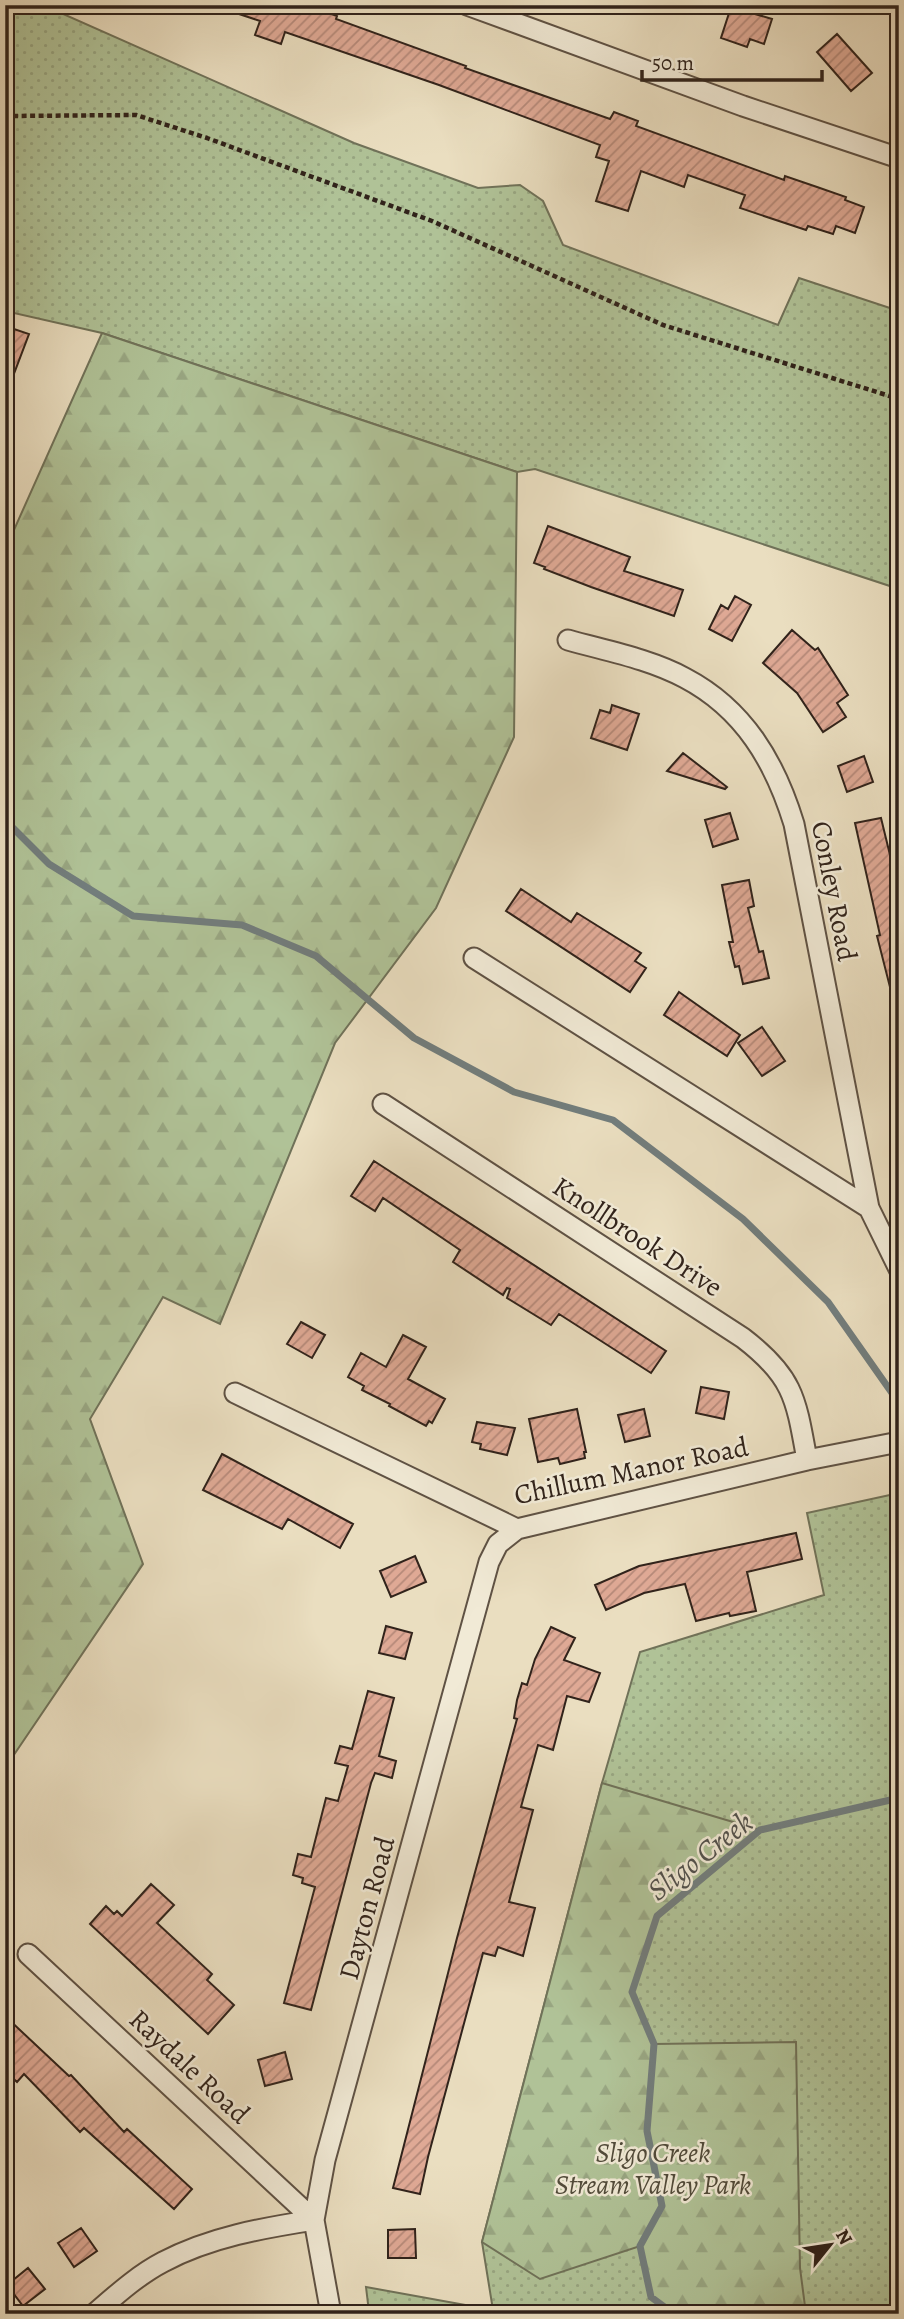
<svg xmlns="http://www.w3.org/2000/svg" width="904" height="2319" viewBox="0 0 904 2319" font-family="Alegreya,serif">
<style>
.grass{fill:url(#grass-dots);stroke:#707259;stroke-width:2}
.forest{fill:url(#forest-firs);stroke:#707259;stroke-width:2}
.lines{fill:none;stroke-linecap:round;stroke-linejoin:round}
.stream{stroke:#727d7c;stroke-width:7}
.building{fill:url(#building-hatch);stroke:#31231b;stroke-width:2}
.minor-casing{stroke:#5f5244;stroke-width:23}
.path{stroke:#31231b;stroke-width:4.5;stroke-dasharray:5 3.5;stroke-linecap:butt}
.minor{stroke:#f1ead6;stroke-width:19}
.labels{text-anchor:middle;stroke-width:5;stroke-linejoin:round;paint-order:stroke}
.street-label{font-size:28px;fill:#31231b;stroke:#f1ead6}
.park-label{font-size:28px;font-style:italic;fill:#514b3a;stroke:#f1ead6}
.water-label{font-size:30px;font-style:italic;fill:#51504c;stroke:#f1ead6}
</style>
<defs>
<pattern id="grass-dots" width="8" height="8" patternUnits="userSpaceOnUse" patternTransform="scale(1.75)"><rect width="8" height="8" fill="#b0c297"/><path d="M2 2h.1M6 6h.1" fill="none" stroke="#98a682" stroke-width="1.8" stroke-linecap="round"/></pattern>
<pattern id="forest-firs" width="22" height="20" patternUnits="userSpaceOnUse" patternTransform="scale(1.75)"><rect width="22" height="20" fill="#b0c297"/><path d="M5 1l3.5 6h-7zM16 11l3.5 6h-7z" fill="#98a682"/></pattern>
<pattern id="building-hatch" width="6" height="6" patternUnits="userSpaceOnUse" patternTransform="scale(1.75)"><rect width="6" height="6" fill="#dfa995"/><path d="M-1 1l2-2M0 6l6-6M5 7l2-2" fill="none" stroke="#b58979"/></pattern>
</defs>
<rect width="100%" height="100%" fill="#eadec0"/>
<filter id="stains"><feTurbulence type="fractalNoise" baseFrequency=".00286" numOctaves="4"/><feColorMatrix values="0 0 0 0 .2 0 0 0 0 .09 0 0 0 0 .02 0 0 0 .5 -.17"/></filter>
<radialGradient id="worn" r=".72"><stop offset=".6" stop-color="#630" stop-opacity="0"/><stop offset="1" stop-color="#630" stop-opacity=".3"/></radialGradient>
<path class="grass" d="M5,5H43L354,143L478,188L520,185L543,201L563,245L778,325L799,278L899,311V589L535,469L517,472L102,333L5,311Z
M899,1493V2314H379L369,2312L366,2287L493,2310L482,2242L602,1783L640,1652L824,1595L807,1513Z"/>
<path class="forest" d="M102,333L517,472L514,737L436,908L335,1043L220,1324L163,1297L90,1419L143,1564L5,1768V550Z
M602,1783L760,1830L657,1916L632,1992L654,2044L796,2042L800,2268L806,2314H674L651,2297L640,2246L540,2279L482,2242Z"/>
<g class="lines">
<path class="stream" d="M5,820L49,864L133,916L242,925L316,956L414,1038L514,1092L613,1120L743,1219L828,1302L892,1393L899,1416
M674,2314L651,2297L640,2246L662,2206L647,2131L654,2044L632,1992L657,1916L760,1830L899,1798"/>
</g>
<path class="building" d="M225,5H307L337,16L336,19L466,66L465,68L610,119L614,112L638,121L636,126L784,180L785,176L817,187L846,197L845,200L864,207L855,233L836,226L833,234L808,226L806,230L740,208L745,195L688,175L684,187L641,171L628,211L596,201L609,161L596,157L600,145L439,85L285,32L281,44L255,35L260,21L224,9Z
M731,7L772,19L764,44L750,39L747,47L721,38Z
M837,34L872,73L851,91L817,52Z
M5,326L29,334L7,392L5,391Z
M548,526L630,557L624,571L683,590L674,616L591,587L544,569L545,567L534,563Z
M735,596L751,605L732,641L709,629L721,605L728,609Z
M792,630L815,650L818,648L848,695L837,703L846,717L823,732L797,693L763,663Z
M612,705L639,714L627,750L591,738L600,710L610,713Z
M683,753L727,787L725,789L667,771Z
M864,756L873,782L847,792L838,766Z
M730,813L738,839L713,847L705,820Z
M881,818L899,892V994L892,995L877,936L880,935L855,823Z
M749,880L754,906L748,908L759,952L763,951L769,978L743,984L739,966L735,967L729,942H733L722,885Z
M521,889L571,922L577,913L641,953L635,961L646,968L630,992L506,911Z
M679,992L740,1035L727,1056L664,1015Z
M762,1027L785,1061L762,1076L738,1043Z
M374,1161L666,1351L651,1373L559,1314L551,1325L507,1298L510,1289L507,1288L503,1295L453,1262L460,1250L383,1198L375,1211L351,1196Z
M301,1322L325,1335L312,1358L287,1344Z
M403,1335L426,1347L408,1379L445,1399L432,1423L429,1421L426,1426L389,1406L390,1404L362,1390L364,1386L348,1377L361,1353L386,1367Z
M701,1387L729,1392L724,1419L696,1413Z
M577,1409L586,1452H584L585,1458L560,1464L558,1458L538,1462L529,1419Z
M644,1409L650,1436L625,1442L618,1415Z
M477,1422L515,1428L507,1455L480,1449L481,1444L472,1442Z
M222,1454L353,1524L340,1548L288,1519L282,1529L203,1490Z
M796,1533L802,1559L747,1572L756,1611L730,1616L729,1613L696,1621L685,1584L644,1593L606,1610L595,1585L639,1566Z
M415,1556L426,1582L391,1597L380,1571Z
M386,1626L412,1633L405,1659L379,1653Z
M551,1627L575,1638L564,1660L600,1673L589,1702L567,1696L553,1750L538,1745L521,1807L533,1810L509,1902L535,1908L523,1956L498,1947L495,1956L483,1953L428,2157L420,2194L393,2188L457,1938L517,1719L514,1718L517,1700L522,1683L527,1685L535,1659Z
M368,1691L394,1698L379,1756L396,1761L392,1778L375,1773L371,1783L311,2010L284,2003L315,1887L302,1883L303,1878L293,1875L298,1854L311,1857L326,1798L338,1801L348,1766L335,1763L340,1746L352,1749Z
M151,1884L174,1905L157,1923L212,1974L207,1980L234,2005L208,2034L90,1924L106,1906L114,1914L117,1911L122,1916Z
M5,2016L69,2076L71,2075L124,2132L127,2129L192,2189L174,2209L84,2128L80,2132L24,2074L17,2082L5,2071Z
M285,2052L292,2079L265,2086L258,2060Z
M81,2228L97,2251L74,2267L58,2243Z
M415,2229L416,2258H388V2230Z
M28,2268L45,2289L23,2306L7,2285Z"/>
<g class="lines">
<defs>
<path id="minor" d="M467,5L743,106L899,158
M568,640C607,651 650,659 685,678C744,709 775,762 794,824L869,1208L899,1269
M474,958L869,1208
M383,1104L743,1338C794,1377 796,1399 807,1460
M235,1393L517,1529L807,1460L899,1442
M28,1954L314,2220
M94,2314C116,2295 138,2275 163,2262C210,2237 263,2228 314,2220
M331,2314L314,2220L325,2160L489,1562L498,1544L517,1529"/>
</defs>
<use href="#minor" class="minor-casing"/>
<path class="path" d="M5,114L10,116L136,115L207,138L432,221L663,325L899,399
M898,2314L899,2313"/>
<use href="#minor" class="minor"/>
</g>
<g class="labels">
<g class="street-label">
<text transform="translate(835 891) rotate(79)" y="10">Conley Road</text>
<text transform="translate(638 1236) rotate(33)" y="10">Knollbrook Drive</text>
<text transform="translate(631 1470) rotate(-12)" y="10">Chillum Manor Road</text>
<text transform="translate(366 1908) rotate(-75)" y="10">Dayton Road</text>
<text transform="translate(190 2066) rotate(43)" y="10">Raydale Road</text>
</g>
<g class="park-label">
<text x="653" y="2162">Sligo Creek<tspan x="653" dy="32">Stream Valley Park</tspan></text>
</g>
<g class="water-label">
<text transform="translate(700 1856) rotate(-38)" y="10">Sligo Creek</text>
</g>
</g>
<rect width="904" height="2319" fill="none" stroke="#eadec0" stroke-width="28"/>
<rect x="7" y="7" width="890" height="2305" fill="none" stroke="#31231b" stroke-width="3.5"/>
<rect x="14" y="14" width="876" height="2291" fill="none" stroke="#31231b" stroke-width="2"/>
<g transform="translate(830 2245) rotate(60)" stroke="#f1ead6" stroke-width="5" paint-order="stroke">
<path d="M0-5L12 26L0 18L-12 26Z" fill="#31231b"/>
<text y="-10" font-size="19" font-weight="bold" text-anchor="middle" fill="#31231b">N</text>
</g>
<path d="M642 70v10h180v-10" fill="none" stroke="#31231b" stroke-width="3.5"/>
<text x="652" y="70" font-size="21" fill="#31231b" stroke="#f1ead6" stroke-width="5" paint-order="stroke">50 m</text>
<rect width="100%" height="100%" filter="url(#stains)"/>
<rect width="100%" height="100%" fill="url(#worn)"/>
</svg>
